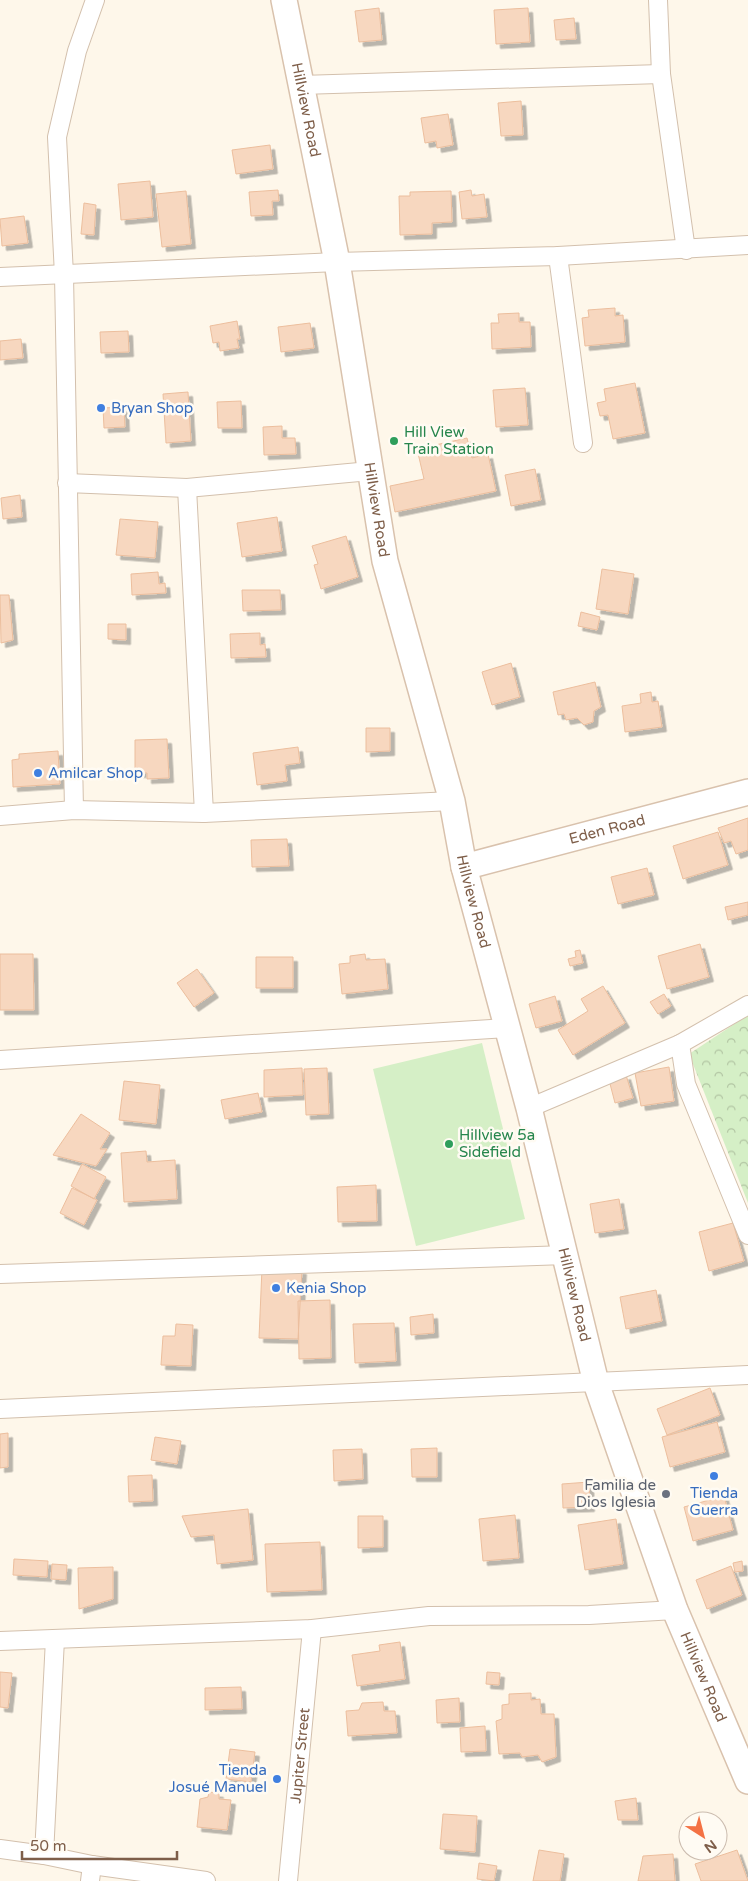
<svg xmlns="http://www.w3.org/2000/svg" width="748" height="1881" viewBox="0 0 748 1881" font-family="'Varela Round',sans-serif">
<style>
.forest{fill:url(#forest-crowns)}
.pitch{fill:#d5efc6}
.building{fill:#f7d7bf;stroke:#ecbe9d;filter:url(#shadow)}
.lines{fill:none;stroke-linecap:round;stroke-linejoin:round}
.street-casing{stroke:#d3c0ad;stroke-width:20}
.secondary-casing{stroke:#d9c2ad;stroke-width:28}
.street{stroke:#fff;stroke-width:18}
.secondary{stroke:#fff;stroke-width:25}
.shop-dot{fill:#3f7fe0;stroke:#fffbf3;stroke-width:2}
.leisure-dot{fill:#2e9e5b;stroke:#fffbf3;stroke-width:2}
.worship-dot{fill:#6b7280;stroke:#fffbf3;stroke-width:2}
.labels{text-anchor:middle;stroke-width:5;stroke-linejoin:round;paint-order:stroke}
.street-label{font-size:15px;fill:#7e5e49;stroke:#fffbf3}
.shop-label{font-size:15px;fill:#366cbe;stroke:#fffbf3;text-anchor:start}
.leisure-label{font-size:15px;fill:#27864d;stroke:#fffbf3;text-anchor:start}
.worship-label{font-size:15px;fill:#5b616d;stroke:#fffbf3;text-anchor:end}
</style>
<defs>
<pattern id="forest-crowns" width="20" height="18" patternUnits="userSpaceOnUse" patternTransform="scale(1.25)"><rect width="20" height="18" fill="#d5efc6"/><path d="M2 6a3 3 0 1 1 6 0M12 15a3 3 0 1 1 6 0" fill="none" stroke="#b2c5a3"/></pattern>
<filter id="shadow"><feDropShadow dx="4.5" dy="4.5" stdDeviation="0" flood-color="#0004"/></filter>
</defs>
<rect width="100%" height="100%" fill="#fef7ea"/>
<path class="forest" d="M748,1015V1203L689,1054Z"/>
<path class="pitch" d="M482,1043L525,1219L416,1246L373,1069Z"/>
<path class="building" d="M379,8L382,40L359,42L355,11Z
M528,8L530,42L496,44L494,10Z
M574,18L576,39L556,40L554,20Z
M521,101L523,135L501,136L498,103Z
M448,114L453,145L437,148L436,141L425,143L421,118Z
M270,145L273,169L236,174L232,150Z
M150,181L153,217L121,220L118,184Z
M278,190L279,201H272L273,215L251,216L249,192Z
M471,190L472,196L484,194L487,217L462,219L459,192Z
M186,191L191,244L162,247L156,194Z
M451,191L452,222L432,223V234L400,235L399,196H410V192Z
M84,203L96,205L94,235L81,234Z
M24,216L28,243L2,246L0,219Z
M615,308V316L623,315L625,342L585,346L582,318L589,317L588,310Z
M519,313V322H530L531,347L492,349L491,323H499L498,314Z
M237,321L240,339H237L239,348L220,351L219,342L213,343L210,326Z
M310,323L314,348L281,352L278,327Z
M128,331L129,352L101,353L100,332Z
M21,339L23,358L0,360V341Z
M635,383L645,433L613,439L608,415L600,416L597,403L606,401L604,389Z
M525,388L528,425L496,427L493,390Z
M188,392L191,441L166,443L163,394Z
M241,401L242,428H218L217,402Z
M124,407L125,427L104,428L103,408Z
M282,426V438H295L296,454L264,455L263,427Z
M467,438L472,458L488,454L496,491L395,512L390,486L424,479L417,449Z
M535,469L541,500L511,506L505,475Z
M20,495L22,517L3,519L1,498Z
M277,517L282,551L242,557L237,523Z
M120,519L158,522L155,558L116,555Z
M346,536L358,577L321,589L314,565L318,564L312,546Z
M602,569L634,574L628,614L596,609Z
M158,572L159,584L165,583L166,593L132,595L131,574Z
M242,590H280L281,610L243,611Z
M0,595H9L13,640L1,643Z
M581,612L600,617L597,630L578,626Z
M108,624H126V640L108,639Z
M260,633V645L265,644L266,657L231,658L230,634Z
M511,663L520,697L492,705L482,672Z
M595,682L601,707L594,711L593,722L584,725L577,718L566,720L564,714L558,715L553,692Z
M651,692L652,702L658,701L662,727L625,732L622,706L641,703L640,694Z
M366,728H390V751L366,752Z
M167,739L169,778L147,779V773H135V740Z
M298,747L300,763L285,765L287,781L257,785L253,753Z
M58,751L60,784L13,787L12,760L19,759V754Z
M748,818V850L736,854L731,841L724,843L718,828Z
M718,832L728,865L683,879L673,846Z
M287,839L289,866L252,867L251,840Z
M647,868L654,895L618,904L611,877Z
M748,902V915L728,920L725,907Z
M700,944L709,977L667,989L658,956Z
M580,950L583,963L570,966L568,959L576,957L575,951Z
M0,954H33L34,1010H0Z
M365,954L366,960L385,959L388,989L342,994L339,964L350,963V956Z
M256,957H293V988H256Z
M197,969L214,993L194,1007L177,983Z
M603,986L625,1023L573,1055L558,1030L588,1011L581,999Z
M664,994L671,1006L658,1014L650,1002Z
M555,996L562,1021L536,1028L529,1004Z
M669,1067L674,1101L641,1106L635,1073Z
M302,1068L303,1095L264,1097V1070Z
M327,1068L329,1114L306,1115L304,1069Z
M626,1075L633,1098L615,1103L609,1080Z
M124,1081L160,1085L156,1124L119,1120Z
M258,1093L262,1112L225,1119L221,1100Z
M81,1114L110,1133L100,1149H107L96,1166L53,1155Z
M146,1151L147,1162L175,1160L177,1199L124,1202L121,1153Z
M82,1164L106,1177L94,1199L71,1186Z
M376,1185L377,1221L338,1222L337,1187Z
M72,1188L97,1200L84,1225L60,1213Z
M619,1199L624,1229L595,1233L590,1204Z
M733,1223L744,1261L709,1271L699,1232Z
M262,1268L302,1270L298,1339L259,1338Z
M656,1290L662,1321L626,1329L620,1297Z
M330,1300L331,1358L299,1359L298,1301Z
M433,1314L434,1333L411,1335L410,1317Z
M394,1323L396,1361L355,1363L353,1324Z
M176,1324L193,1325L191,1366L161,1365L163,1336H175Z
M710,1388L720,1415L667,1435L657,1409Z
M717,1422L725,1452L670,1467L662,1437Z
M8,1433V1467L0,1468V1434Z
M155,1437L181,1441L177,1464L151,1460Z
M437,1448V1477H412L411,1449Z
M362,1449L363,1479L334,1481L333,1450Z
M152,1475L153,1501L129,1502L128,1476Z
M589,1482L590,1507L563,1508L562,1484Z
M724,1496L733,1530L693,1541L684,1507Z
M248,1509L253,1560L217,1564L214,1535L191,1537L182,1516Z
M515,1515L519,1558L483,1561L479,1519Z
M358,1516H383V1547L358,1548Z
M616,1519L623,1564L585,1570L578,1525Z
M320,1542L322,1590L267,1592L265,1544Z
M14,1559L48,1561L47,1577L13,1575Z
M742,1561L743,1571L735,1572L733,1563Z
M52,1564L67,1565L66,1580L51,1579Z
M731,1566L742,1595L707,1609L696,1580Z
M113,1567V1599L79,1609L78,1568Z
M400,1642L405,1679L357,1686L352,1655L380,1651L379,1645Z
M0,1672L12,1673L8,1708L0,1707Z
M487,1672L500,1673L499,1685L486,1684Z
M241,1687L242,1709L205,1710V1688Z
M531,1693V1700L540,1699L541,1714H554L556,1757L542,1762L538,1755L522,1757L520,1753L499,1754L496,1721L502,1719V1705L509,1704V1694Z
M459,1698L460,1722L437,1723L436,1700Z
M383,1702L384,1711H395L397,1733L348,1736L346,1711L359,1710L362,1703Z
M485,1726L486,1751L461,1752L460,1728Z
M230,1749L255,1752L251,1782L226,1779Z
M209,1792L219,1793V1799L231,1800L227,1830L197,1827L200,1799L208,1797Z
M636,1798L638,1820H618L615,1801Z
M443,1814L477,1816L475,1852L440,1849Z
M539,1850L564,1854L560,1881H533Z
M737,1850L748,1881H701L695,1864Z
M673,1854L675,1881H638L643,1856Z
M479,1863L497,1866L494,1881L477,1879Z"/>
<g class="lines">
<defs>
<g id="street">
<path d="M658,0L661,74L686,250"/>
<path d="M301,85L661,74"/>
<path d="M558,256L583,443"/>
<path d="M0,277L337,262L558,256L748,245"/>
<path d="M67,483L187,488L370,471"/>
<path d="M187,488L204,813"/>
<path d="M74,810L64,275L57,137L77,51L95,0"/>
<path d="M0,816L74,810L204,813L452,801"/>
<path d="M680,1044L686,1084L748,1235"/>
<path d="M0,1060L507,1028"/>
<path d="M529,1108L680,1044L748,1005"/>
<path d="M0,1274L566,1255"/>
<path d="M0,1409L748,1375"/>
<path d="M0,1641L312,1629L429,1616L589,1615L675,1610"/>
<path d="M0,1849L44,1855L92,1865L206,1881"/>
<path d="M44,1855L55,1639"/>
<path d="M90,1881L92,1865"/>
<path id="s1" d="M288,1881L312,1629"/>
</g>
<g id="secondary">
<path id="s2" d="M284,0L337,262L385,561L452,801L464,867L529,1108L596,1383L675,1610L748,1781"/>
<path id="s3" d="M464,867L748,792"/>
</g>
</defs>
<use href="#street" class="street-casing"/>
<use href="#secondary" class="secondary-casing"/>
<use href="#street" class="street"/>
<use href="#secondary" class="secondary"/>
</g>
<g class="shop-dot">
<circle cx="101" cy="408" r="5"/>
<circle cx="38" cy="773" r="5"/>
<circle cx="276" cy="1288" r="5"/>
<circle cx="714" cy="1476" r="5"/>
<circle cx="277" cy="1779" r="5"/>
</g>
<g class="leisure-dot">
<circle cx="394" cy="441" r="5"/>
<circle cx="449" cy="1144" r="5"/>
</g>
<circle class="worship-dot" cx="666" cy="1494" r="5"/>
<g class="labels">
<g class="street-label">
<text dy="5" stroke="none"><textPath href="#s2" startOffset="112">Hillview Road</textPath></text>
<text dy="5" stroke="none"><textPath href="#s2" startOffset="518">Hillview Road</textPath></text>
<text dy="5" stroke="none"><textPath href="#s3" startOffset="148">Eden Road</textPath></text>
<text dy="5" stroke="none"><textPath href="#s2" startOffset="922">Hillview Road</textPath></text>
<text dy="5" stroke="none"><textPath href="#s2" startOffset="1328">Hillview Road</textPath></text>
<text dy="5" stroke="none"><textPath href="#s2" startOffset="1732">Hillview Road</textPath></text>
<text dy="5" stroke="none"><textPath href="#s1" startOffset="126">Jupiter Street</textPath></text>
</g>
<g class="shop-label">
<text x="111" y="413">Bryan Shop</text>
<text x="48" y="778">Amilcar Shop</text>
<text x="286" y="1293">Kenia Shop</text>
<text x="714" y="1498" text-anchor="middle">Tienda<tspan x="714" dy="17">Guerra</tspan></text>
<text x="267" y="1775" text-anchor="end">Tienda<tspan x="267" dy="17">Josué Manuel</tspan></text>
</g>
<g class="leisure-label">
<text x="404" y="437">Hill View<tspan x="404" dy="17">Train Station</tspan></text>
<text x="459" y="1140">Hillview 5a<tspan x="459" dy="17">Sidefield</tspan></text>
</g>
<g class="worship-label">
<text x="656" y="1490">Familia de<tspan x="656" dy="17">Dios Iglesia</tspan></text>
</g>
</g>
<g transform="translate(703 1836) rotate(144)"><circle r="24" fill="#fffbf3" stroke="#cbbcaf"/>
<path d="M0-4L9 19L0 12L-9 19Z" fill="#f47244"/>
<text y="-8" font-size="14" font-weight="bold" text-anchor="middle" fill="#7e5e49">N</text>
</g>
<path d="M22 1851v8h155v-8" fill="none" stroke="#7e5e49" stroke-width="2.5"/>
<text x="30" y="1851" font-size="15" fill="#7e5e49" stroke="#fffbf3" stroke-width="4" paint-order="stroke">50 m</text>
</svg>
